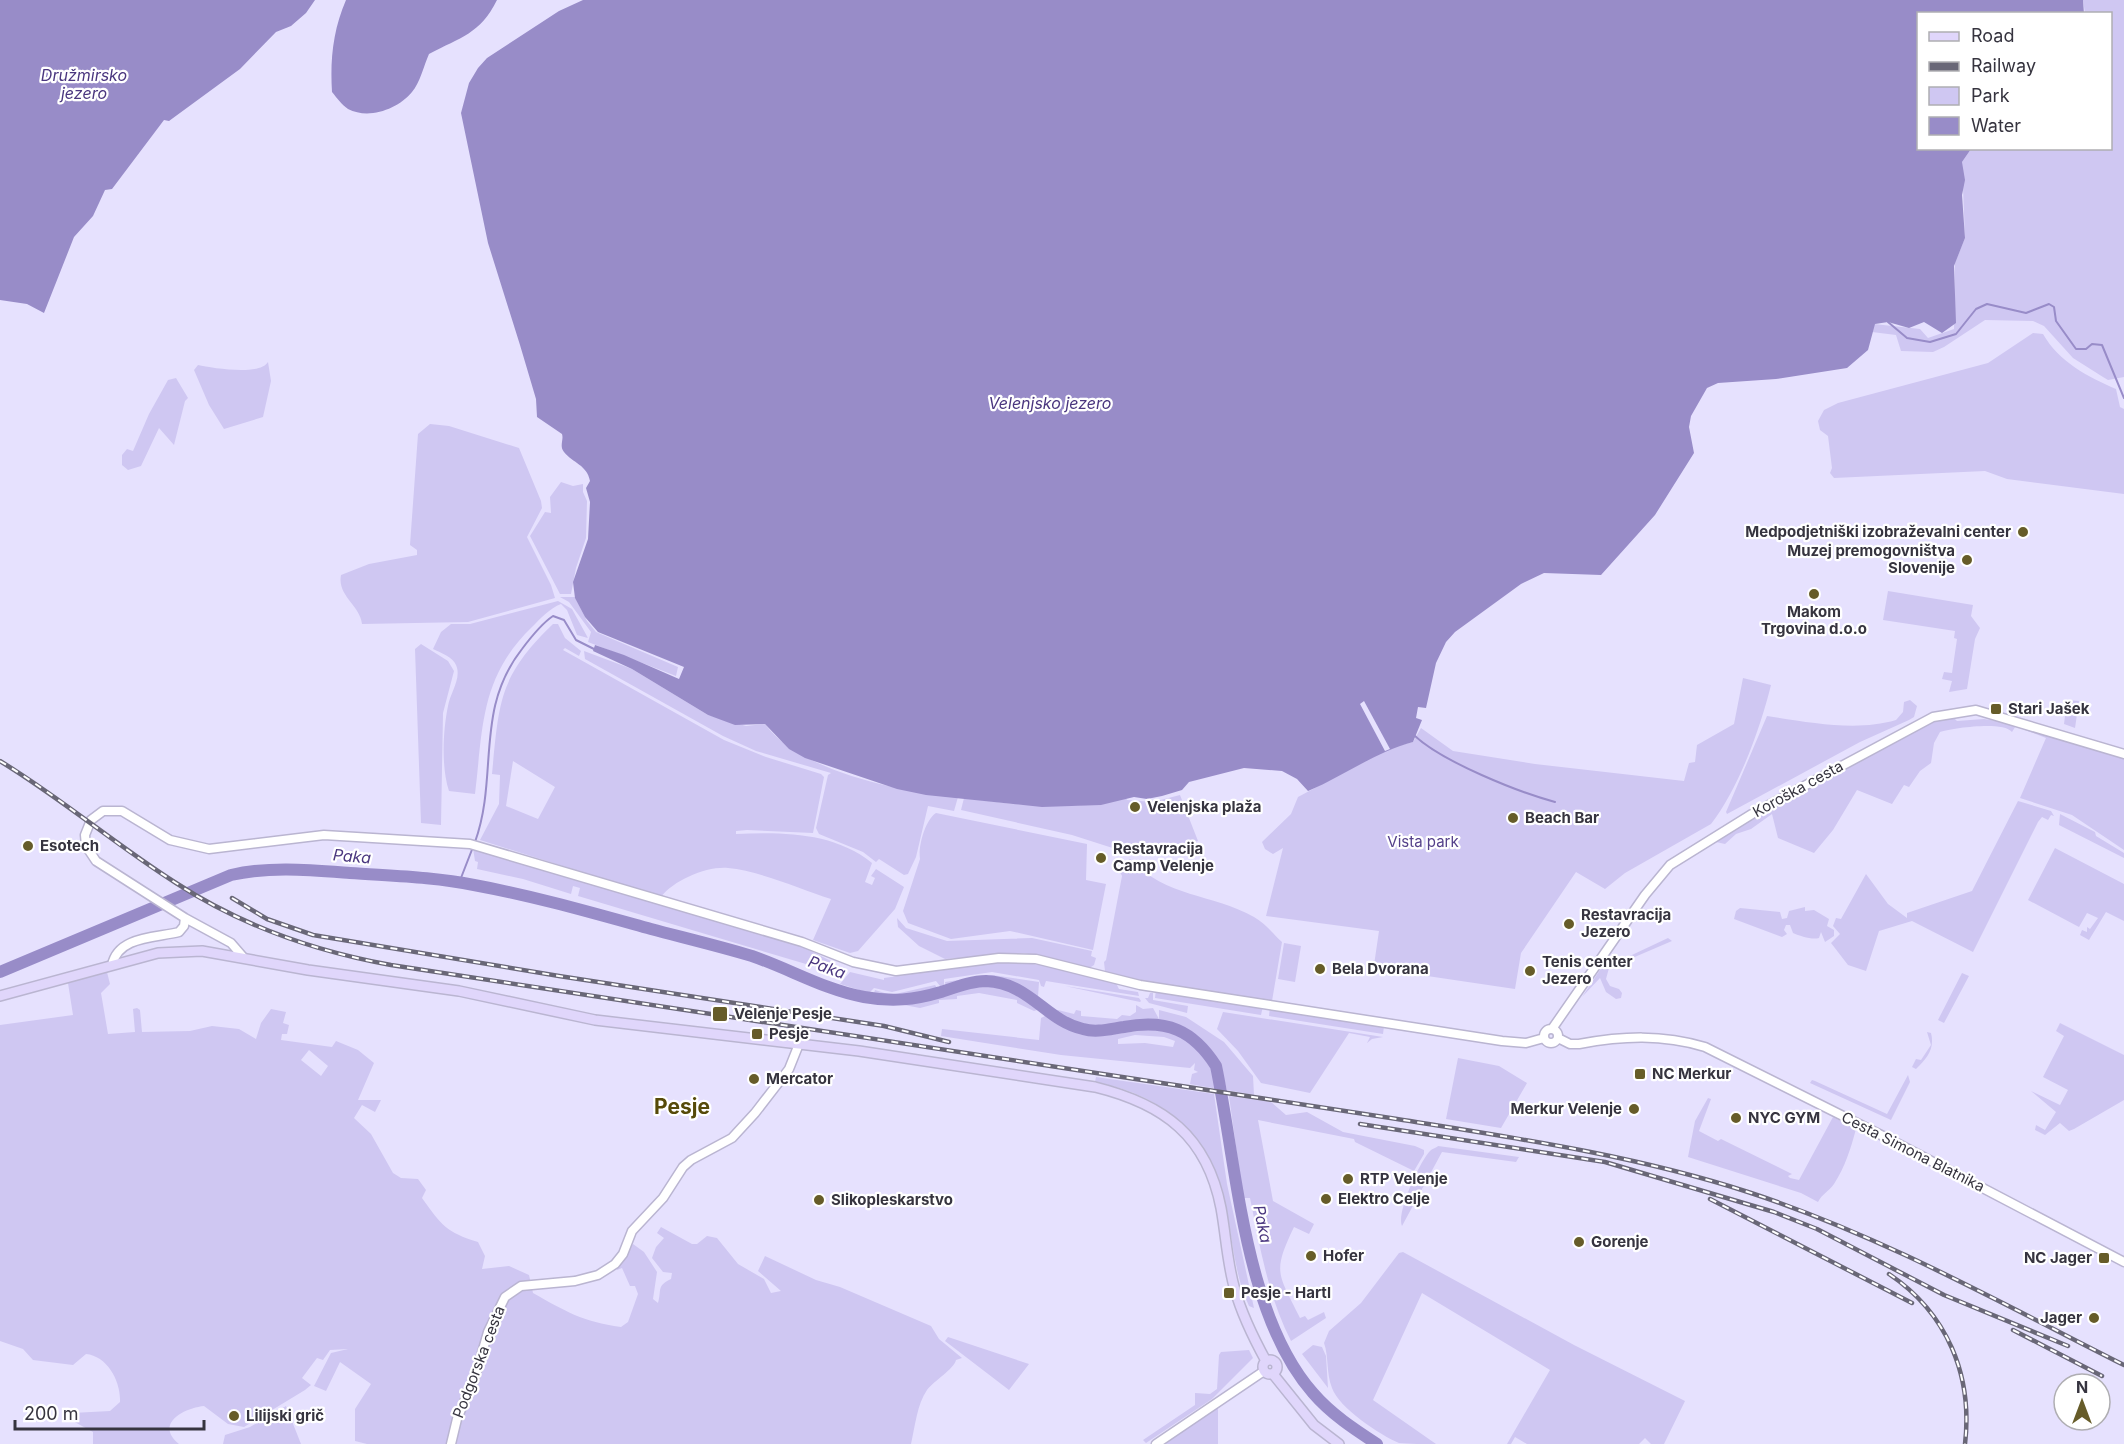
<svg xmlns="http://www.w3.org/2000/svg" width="2124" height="1444" viewBox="0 0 2124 1444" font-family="Inter,sans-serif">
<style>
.green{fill:#cfc7f2;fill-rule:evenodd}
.water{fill:#988cc8}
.pier{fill:#e6e1fe}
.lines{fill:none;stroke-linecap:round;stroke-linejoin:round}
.stream{stroke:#988cc8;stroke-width:2}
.river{stroke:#988cc8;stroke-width:12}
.tertiary-casing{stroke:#bab5d1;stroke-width:11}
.secondary-casing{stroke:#bab5d1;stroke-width:12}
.tertiary{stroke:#fff;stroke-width:8}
.secondary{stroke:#e0d6fb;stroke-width:9}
.rail-casing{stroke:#696777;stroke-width:4.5}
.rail{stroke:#fff;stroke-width:2;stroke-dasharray:7;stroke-linecap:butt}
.poi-dot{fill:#665c29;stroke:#fff;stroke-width:2}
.labels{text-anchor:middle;stroke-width:4.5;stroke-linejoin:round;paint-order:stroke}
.poi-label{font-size:15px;font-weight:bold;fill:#36343f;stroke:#fff;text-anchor:start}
.street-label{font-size:15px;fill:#36343f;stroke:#fff}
.park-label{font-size:15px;fill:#54408a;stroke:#fff}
.water-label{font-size:16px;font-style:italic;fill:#4a367f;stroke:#fff}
.district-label{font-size:21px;font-weight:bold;fill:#564a09;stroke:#fff}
</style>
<rect width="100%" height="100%" fill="#e6e1fe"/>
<path class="green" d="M2083,0H2124V377L2108,380L2103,377L2073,358L2044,326L2033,321L1985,320L1944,347L1933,352L1901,351L1896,335L1872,332L1874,324L1920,329L1928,338L1954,329L1955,263L1965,238L1962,162L1971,149L2110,148V14L2085,13Z
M2033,333L2043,334C2059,362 2088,377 2116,389L2120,407L2124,409V494L2007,479L1985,471L1834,478L1830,473L1832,468L1828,436L1820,430L1818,421L1824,410L1838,403L1988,363Z
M268,362L271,381L263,417L224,429L209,405L194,370L198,365C212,368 260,376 268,362Z
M176,378L188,398L185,401L174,445L159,428L141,466L128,470L122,465V455L127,449L133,451L149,414L168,380Z
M430,424L449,426L519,448L541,501L542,508L527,537L551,585L555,598L468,622L362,624C360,605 337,596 341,575L369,564L417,555V550L410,545L418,434Z
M561,482L573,486L583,484V492L587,501L586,538L576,568L571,594H560L530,536L545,512L551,513L550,497Z
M1888,591L1973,605L1971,616L1980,628L1975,639L1967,689L1949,692L1952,681L1942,679L1944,672L1952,673L1957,639L1954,638L1955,631L1883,620Z
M560,597H575L587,621L596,632L678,667L676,676L588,642L591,632L569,602Z
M558,601L572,609L588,638L577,635L567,610L561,604C550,608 540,619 532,627C480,677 483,728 475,794L449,791C441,767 443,730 448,706C450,693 462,678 456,665C453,657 441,653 433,649L441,632L451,624H470Z
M553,624H558L565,638L581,651L579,656L565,648L563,650L724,740L766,757L821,774L824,777L813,833L747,830L736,831V834C782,832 834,832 872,863L865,882L872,885L875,878L871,876L876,869L904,887L895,909L858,951L850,953L813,940L831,899C800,889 760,871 728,868C707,866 674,880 661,897L480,840L499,804L500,775L492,774C499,701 499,676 553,624ZM513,761L555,787L538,819L506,806Z
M421,644L448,661L454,671L443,713L441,825L421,823L415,649Z
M584,651L632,669L708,715L746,726L765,724C800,772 902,792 958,797L954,811L928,806L916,857L908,874L904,875L879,859L876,862L863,852L819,834L816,828L828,775L831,773L756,751L723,736L585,659Z
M1743,678L1771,685C1760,729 1739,788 1711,824L1625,873L1605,889L1576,872L1521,953L1515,989L1407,973V970L1374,965L1379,931L1266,916L1283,848L1273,854L1265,849L1262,842L1291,814L1298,797L1390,748L1413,742L1421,728L1453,751L1535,764L1684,781L1689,763L1695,762L1697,745L1734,724Z
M1910,700L1917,706L1914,717L1909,720L1860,742L1727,814L1726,812L1767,716C1808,722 1856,732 1896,720L1903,712L1904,702Z
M2067,700L2079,701L2075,728L2064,724Z
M1953,717L1957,721L1984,719L2017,724L2012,732C2003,721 1954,728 1940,732L1934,743L1931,763L1920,771L1909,787L1904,785L1892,804L1857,790L1833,830L1814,853L1778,838L1772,814L1751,829L1736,834L1725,844L1716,842L1715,839L1934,720Z
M2023,726L2124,757V850L2072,815L2020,798L2046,738L2020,728Z
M1180,795L1198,841L1155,852L1122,851L1072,835L961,810L964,798C1019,805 1072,812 1126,798L1127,800L1153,802Z
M2018,801L2051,811L2054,816L2051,815L2048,820L2042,817L2038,822L1973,952L1912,921L1879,931L1866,971L1848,965L1831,943L1840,934L1833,926L1836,918L1841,919L1866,874L1888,904L1907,918V913L1972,891Z
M936,813L1087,844L1086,880L1106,884L1093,950L1010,931L951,939L908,923L903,911L920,859C918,847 925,820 936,813Z
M2060,814L2095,832L2096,836L2124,853V858L2059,825Z
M473,848L805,948L833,962L838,974L837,977L816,967L578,896L580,888L573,886L571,894L523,879L477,869L478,862L475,861Z
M2055,848L2124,884V921L2106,912L2089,940L2080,935L2082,930L2087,932V927L2090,929L2098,918L2087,913L2079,927L2028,900Z
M1130,859C1167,898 1211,893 1254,917C1265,923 1273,934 1282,942L1272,1001L1118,977L1105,971L1104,962L1106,960L1122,876L1120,872L1122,863Z
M1805,907V911L1814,910L1829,919L1827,926L1834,930V936L1825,942L1821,932L1819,938C1812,940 1800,936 1793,933L1790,925H1786L1784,930L1787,934L1782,937L1734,919L1736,911L1740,908L1780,912L1782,919L1787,918L1789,911Z
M897,918L906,928L947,941L1032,938L1092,951L1091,956L1096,958L1094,965L1088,969L1024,953L945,959L919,946L898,927Z
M1668,938L1672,941L1609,968L1606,979L1610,986L1619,989L1622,993L1621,998L1616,999L1606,992L1600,978L1582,997L1600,970Z
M1284,943L1301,946L1295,982L1278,979Z
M1004,961L1050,966L1116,983L1119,989L1138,992L1139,996L1046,981L1044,987L1041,986L1039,980L992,972L944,979V986H940L936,981L892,992L874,988L869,993L840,984L850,972L884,980V978Z
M107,972L110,984L101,993L108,1034L135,1032L133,1009L137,1008L140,1010L142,1032L190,1031L212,1026L239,1029L256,1039L261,1023L271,1009L286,1012L283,1023L289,1025L287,1034H282L281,1040L332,1047L336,1041L358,1050L374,1063L358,1100H381L375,1112L362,1105L354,1118L371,1134L393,1173L401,1178L418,1179L426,1190L422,1198C442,1226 446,1232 478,1242L485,1256L482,1269L509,1266L529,1275L533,1293C565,1311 583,1322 621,1327L628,1322L638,1294L635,1286H630L622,1268L617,1270L616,1267L633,1244L644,1252L657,1272L653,1299L658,1303C662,1290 656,1286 671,1279L672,1273L663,1272L652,1258L656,1247L664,1238L657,1233L661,1227L692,1244H697L707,1236L717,1238L738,1264L764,1279L771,1293L781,1291L758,1271L765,1256L816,1280L840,1287L931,1326L939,1339L962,1358L956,1360C954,1369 935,1380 927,1390C917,1404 915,1427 911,1444H367L355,1441V1409L371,1384L340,1362L326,1391L314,1386L331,1353L348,1349L330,1350L323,1360L317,1358L302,1378L311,1385L305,1390L244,1427L228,1424L204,1406C184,1408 154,1424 179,1444H93V1432L71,1420L72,1413L110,1411L120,1402C121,1381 107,1356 86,1354L73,1365L33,1360L23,1349L0,1341V1025L73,1015L68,983ZM309,1050L328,1066L321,1076L301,1060Z
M1962,973L1969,976L1944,1023L1938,1020Z
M992,975L1039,982L1038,997C1012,974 975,977 946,988L945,982Z
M839,985L873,996L875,990L891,995L935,985L938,989C906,1001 869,1002 837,987Z
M988,986L1019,993L1040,1009L1034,1011L1017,1003V1000L979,993L957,996V999L939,1000V1003L920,1008L904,1005L963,987Z
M1065,986L1139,998L1141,1001L1140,1002Z
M1156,989L1263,1006L1261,1015L1155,998Z
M1150,993H1153V1000L1188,1006L1187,1013L1149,1003L1145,998H1148Z
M1136,1005L1143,1009L1153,1008L1159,1019V1010L1186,1017L1224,1042L1253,1076L1254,1095L1227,1090L1220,1065L1211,1051L1186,1028L1154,1019L1126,1021L1110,1027H1085L1054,1012L1058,1010L1074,1014L1076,1010L1081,1011V1016L1117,1019L1122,1015L1130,1016L1136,1012Z
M1270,1007L1384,1026L1383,1034L1269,1016Z
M1223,1012L1383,1037L1372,1039L1367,1043L1370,1037L1349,1033L1310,1093L1261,1083L1238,1051L1217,1029Z
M1047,1015L1080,1033L1118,1034L1154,1028L1184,1037L1201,1051L1208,1060L1218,1089L1190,1084L1192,1074L1198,1072L1194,1070L1195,1063L1190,1068L1061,1055L941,1036L942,1029L1039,1040L1041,1018ZM1135,1035L1164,1037L1175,1041L1173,1047L1145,1043L1118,1044V1039Z
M2060,1023L2124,1055V1100L2074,1129L2069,1131L2060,1123L2045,1135L2035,1130L2036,1125L2045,1130L2056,1112L2031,1091L2060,1105L2068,1090L2043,1077L2064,1036L2056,1031Z
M1927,1032L1931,1033C1935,1049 1927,1058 1916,1069L1912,1067L1916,1059L1921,1060L1931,1045Z
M1458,1058L1499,1066L1527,1083L1501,1128L1446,1119Z
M1908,1075L1910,1082L1891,1120L1810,1083L1812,1080L1815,1081L1887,1114Z
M1096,1077L1214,1094L1227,1184L1254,1308L1249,1306C1235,1276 1233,1244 1227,1212C1213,1138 1168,1096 1095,1082Z
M1229,1096L1271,1102L1286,1115L1307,1112L1343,1132L1415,1146L1424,1150V1154L1414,1171L1355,1142L1354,1139L1258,1120L1273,1201L1314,1224L1309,1234L1294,1227C1272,1273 1278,1273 1300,1318L1305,1316L1308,1320L1324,1312L1326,1318L1291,1341C1268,1296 1260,1247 1250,1198H1243Z
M1708,1098L1711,1099L1699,1131L1718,1141L1721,1139L1792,1174L1788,1176L1790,1178L1799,1180L1833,1117L1856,1129C1851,1148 1845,1167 1834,1184C1829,1191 1822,1194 1818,1202L1801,1193L1688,1157L1695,1121Z
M1438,1146L1519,1157L1516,1162L1442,1152L1402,1226C1396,1213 1420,1161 1430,1151C1433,1148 1436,1148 1438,1146Z
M1403,1252L1574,1345L1685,1401L1664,1444H1651L1645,1438L1639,1444H1527L1515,1437L1511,1444H1507L1550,1370L1422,1293L1373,1400L1436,1444C1425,1444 1408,1444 1399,1443C1380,1435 1339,1408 1332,1388C1326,1373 1329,1357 1324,1343L1329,1331L1361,1303L1399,1253Z
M948,1337L1029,1364L1009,1390L945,1341Z
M1313,1345L1322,1347L1326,1356L1328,1388L1302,1354Z
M1249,1350L1253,1358L1212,1399L1146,1443L1143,1440L1195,1405V1393L1210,1394L1217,1389L1219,1355L1221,1352Z
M286,1406L301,1444H223L225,1435L250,1427Z
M1218,1406V1444H1164Z"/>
<path class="water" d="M0,0H315L306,13L291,26L276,32L240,69L169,121L164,120L112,189L105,190L93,216L74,237L44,313L27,304L0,300Z
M346,0H497C480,34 461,37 429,54C424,65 420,83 412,92C398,109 369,120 348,109C342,105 337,98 332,92C330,60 333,30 346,0Z
M583,0H2083L2084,14H1918V148L1971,149L1962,162L1965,180L1962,195L1965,238L1954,266L1956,323L1942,333L1924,322L1909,328L1888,322L1875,324L1868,350L1847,368L1776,379L1718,383L1707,388L1691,416L1689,427L1694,453L1655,515L1601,575L1544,573L1521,584L1455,632L1446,642L1436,663L1426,708L1418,707L1416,718L1422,720L1413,742C1375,752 1344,776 1308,791L1297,779L1282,771L1244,768L1189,782L1182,790L1162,796L1147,799L1134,797L1101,805L1042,807L926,795L897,789L805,758L789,749L765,724L735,725L708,715L632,669L593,651L595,645L624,655L679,679L684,667L598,632L585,617L575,598L573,582L588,539L590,502L586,488L590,481C587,465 573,463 564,452C559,446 564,440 562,434L537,417L536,399L520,345L488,243L461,113L469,83L478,68L487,58L559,11Z"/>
<path class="pier" d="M1364,701L1390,749L1385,751L1360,704Z"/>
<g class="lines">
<path class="stream" d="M1888,322L1907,338L1930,342L1956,334L1976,309L1987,304L2026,313L2049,304L2054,307L2056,321L2076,349H2086L2092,344L2102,345L2124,398
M1415,736C1443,762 1518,792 1555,802
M475,842C499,775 474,710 522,649C531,637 541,624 553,616L564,620L576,640L594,649
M459,883L473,847"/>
<path class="river" d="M0,972L231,875C269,866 311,870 350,873C391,876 434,877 474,885C534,896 593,913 651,929C685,938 719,946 752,956C790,969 825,990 864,997C892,1002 914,1000 941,992C956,987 971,981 986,981C1030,983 1046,1021 1083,1029C1096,1033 1110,1029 1124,1027C1167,1019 1193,1030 1216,1066C1237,1166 1244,1315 1313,1393C1331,1414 1354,1429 1377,1444"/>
<defs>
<path id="tertiary" d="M244,958L231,943L185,918L96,861L86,846L85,835L91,820L103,811H122L170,840L209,849L324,835L470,844L802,942L853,962L896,971L999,958L1036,959L1140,985L1502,1041L1526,1043L1544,1038
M112,965C118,936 155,938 179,932L184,926L185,918
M1544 1036a7 7 0 1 1 14 0a7 7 0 1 1-14 0Z
M1552,1029L1645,895L1670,865L1752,814L1933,717L1976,710L2124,754
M1558,1038L1570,1044H1579C1623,1036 1662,1034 1705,1047L1891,1140L2124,1262
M451,1444L457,1419L476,1374L488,1332L505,1297L521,1286L575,1281L598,1275L615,1264L623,1254L632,1231L663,1198L683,1167L691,1160L732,1138L755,1113L789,1069L799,1044
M1156,1444L1264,1371"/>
<path id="secondary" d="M0,996L158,953L202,951L308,970L459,991L595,1020L859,1051L1095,1087C1164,1104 1207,1136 1221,1208C1226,1235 1227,1263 1235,1290C1242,1315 1254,1339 1266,1361
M1263 1367a7 7 0 1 1 14 0a7 7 0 1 1-14 0Z
M1273,1374L1314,1425L1339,1444"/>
</defs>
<use href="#tertiary" class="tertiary-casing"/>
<use href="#secondary" class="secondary-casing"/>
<use href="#tertiary" class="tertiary"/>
<use href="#secondary" class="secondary"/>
<defs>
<path id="rail" d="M0,761C61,798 116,845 176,883C242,926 314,951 391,965L1397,1119C1515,1138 1633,1155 1748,1192C1880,1235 2001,1303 2124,1365
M232,898L267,919L313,935L559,976L884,1026L949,1042
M1360,1124L1605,1162L1774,1212L1817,1229L1944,1295L2068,1346
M1710,1199L1912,1303
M1889,1274C1947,1313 1973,1375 1965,1444
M2013,1330L2102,1376"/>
</defs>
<use href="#rail" class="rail-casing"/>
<use href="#rail" class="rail"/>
</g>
<g class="poi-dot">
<circle cx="2023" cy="532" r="6"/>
<circle cx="1967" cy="560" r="6"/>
<circle cx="1814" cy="594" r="6"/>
<rect x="1990" y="703" width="12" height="12" rx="3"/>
<circle cx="1135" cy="807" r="6"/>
<circle cx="1513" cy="818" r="6"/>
<circle cx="28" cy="846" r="6"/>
<circle cx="1101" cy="858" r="6"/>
<circle cx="1569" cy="924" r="6"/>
<circle cx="1320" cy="969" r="6"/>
<circle cx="1530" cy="971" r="6"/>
<rect x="712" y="1006" width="16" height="16" rx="3"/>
<rect x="751" y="1028" width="12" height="12" rx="3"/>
<rect x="1634" y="1068" width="12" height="12" rx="3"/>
<circle cx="754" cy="1079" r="6"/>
<circle cx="1634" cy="1109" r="6"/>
<circle cx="1736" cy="1118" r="6"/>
<circle cx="1348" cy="1179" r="6"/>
<circle cx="1326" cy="1199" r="6"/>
<circle cx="819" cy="1200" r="6"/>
<circle cx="1579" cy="1242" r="6"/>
<circle cx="1311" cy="1256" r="6"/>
<rect x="2098" y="1252" width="12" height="12" rx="3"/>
<rect x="1223" y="1287" width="12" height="12" rx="3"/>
<circle cx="2094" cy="1318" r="6"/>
<circle cx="234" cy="1416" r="6"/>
</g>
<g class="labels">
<g class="poi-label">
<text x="2011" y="537" text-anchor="end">Medpodjetniški izobraževalni center</text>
<text x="1955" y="556" text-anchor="end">Muzej premogovništva<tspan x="1955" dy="17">Slovenije</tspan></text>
<text x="1814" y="617" text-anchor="middle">Makom<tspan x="1814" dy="17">Trgovina d.o.o</tspan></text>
<text x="2008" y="714">Stari Jašek</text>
<text x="1147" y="812">Velenjska plaža</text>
<text x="1525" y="823">Beach Bar</text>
<text x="40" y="851">Esotech</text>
<text x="1113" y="854">Restavracija<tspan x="1113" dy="17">Camp Velenje</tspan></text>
<text x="1581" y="920">Restavracija<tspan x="1581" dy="17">Jezero</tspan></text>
<text x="1542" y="967">Tenis center<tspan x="1542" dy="17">Jezero</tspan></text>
<text x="1332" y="974">Bela Dvorana</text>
<text x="734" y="1019">Velenje Pesje</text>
<text x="769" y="1039">Pesje</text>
<text x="1652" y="1079">NC Merkur</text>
<text x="766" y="1084">Mercator</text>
<text x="1622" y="1114" text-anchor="end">Merkur Velenje</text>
<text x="1748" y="1123">NYC GYM</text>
<text x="1360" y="1184">RTP Velenje</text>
<text x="1338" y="1204">Elektro Celje</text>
<text x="831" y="1205">Slikopleskarstvo</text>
<text x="1591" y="1247">Gorenje</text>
<text x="1323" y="1261">Hofer</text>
<text x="2092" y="1263" text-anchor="end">NC Jager</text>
<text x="1241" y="1298">Pesje - Hartl</text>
<text x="2082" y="1323" text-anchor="end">Jager</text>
<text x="246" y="1421">Lilijski grič</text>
</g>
<g class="street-label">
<text transform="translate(1798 789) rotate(-29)" y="5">Koroška cesta</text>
<text transform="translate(1913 1152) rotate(27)" y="5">Cesta Simona Blatnika</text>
<text transform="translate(479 1362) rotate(-69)" y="5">Podgorska cesta</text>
</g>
<g class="park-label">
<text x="1423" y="847">Vista park</text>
</g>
<g class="water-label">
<text x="84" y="81">Družmirsko<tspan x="84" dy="18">jezero</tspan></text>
<text x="1050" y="409">Velenjsko jezero</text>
<text transform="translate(352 856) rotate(5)" y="6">Paka</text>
<text transform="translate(827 967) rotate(20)" y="6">Paka</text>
<text transform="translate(1263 1224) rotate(78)" y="6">Paka</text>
</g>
<g class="district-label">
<text x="682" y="1114">Pesje</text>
</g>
</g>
<rect x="1917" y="12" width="195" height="138" fill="#ffffff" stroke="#afaeb2" stroke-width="1.5"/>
<rect x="1929" y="32" width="30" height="9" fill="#e0d6fb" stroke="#afaeb2" stroke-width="1.5"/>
<text x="1971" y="42" font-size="18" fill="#36343f">Road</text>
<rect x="1929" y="62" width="30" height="9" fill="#696777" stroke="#afaeb2" stroke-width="1.5"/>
<text x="1971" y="72" font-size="18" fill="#36343f">Railway</text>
<rect x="1929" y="87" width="30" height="18" fill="#cfc7f2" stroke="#afaeb2" stroke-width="1.5"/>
<text x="1971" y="102" font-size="18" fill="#36343f">Park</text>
<rect x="1929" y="117" width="30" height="18" fill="#988cc8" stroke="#afaeb2" stroke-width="1.5"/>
<text x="1971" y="132" font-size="18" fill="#36343f">Water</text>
<g transform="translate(2082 1402)"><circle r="28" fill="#ffffff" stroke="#afaeb2" stroke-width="1.5"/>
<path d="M0-4.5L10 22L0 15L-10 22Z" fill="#665c29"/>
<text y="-9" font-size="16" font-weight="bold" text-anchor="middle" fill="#36343f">N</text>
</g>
<path d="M15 1420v9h189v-9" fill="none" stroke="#36343f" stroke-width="3"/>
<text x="24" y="1420" font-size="18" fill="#36343f" stroke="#ffffff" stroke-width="4.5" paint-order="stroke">200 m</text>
</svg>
